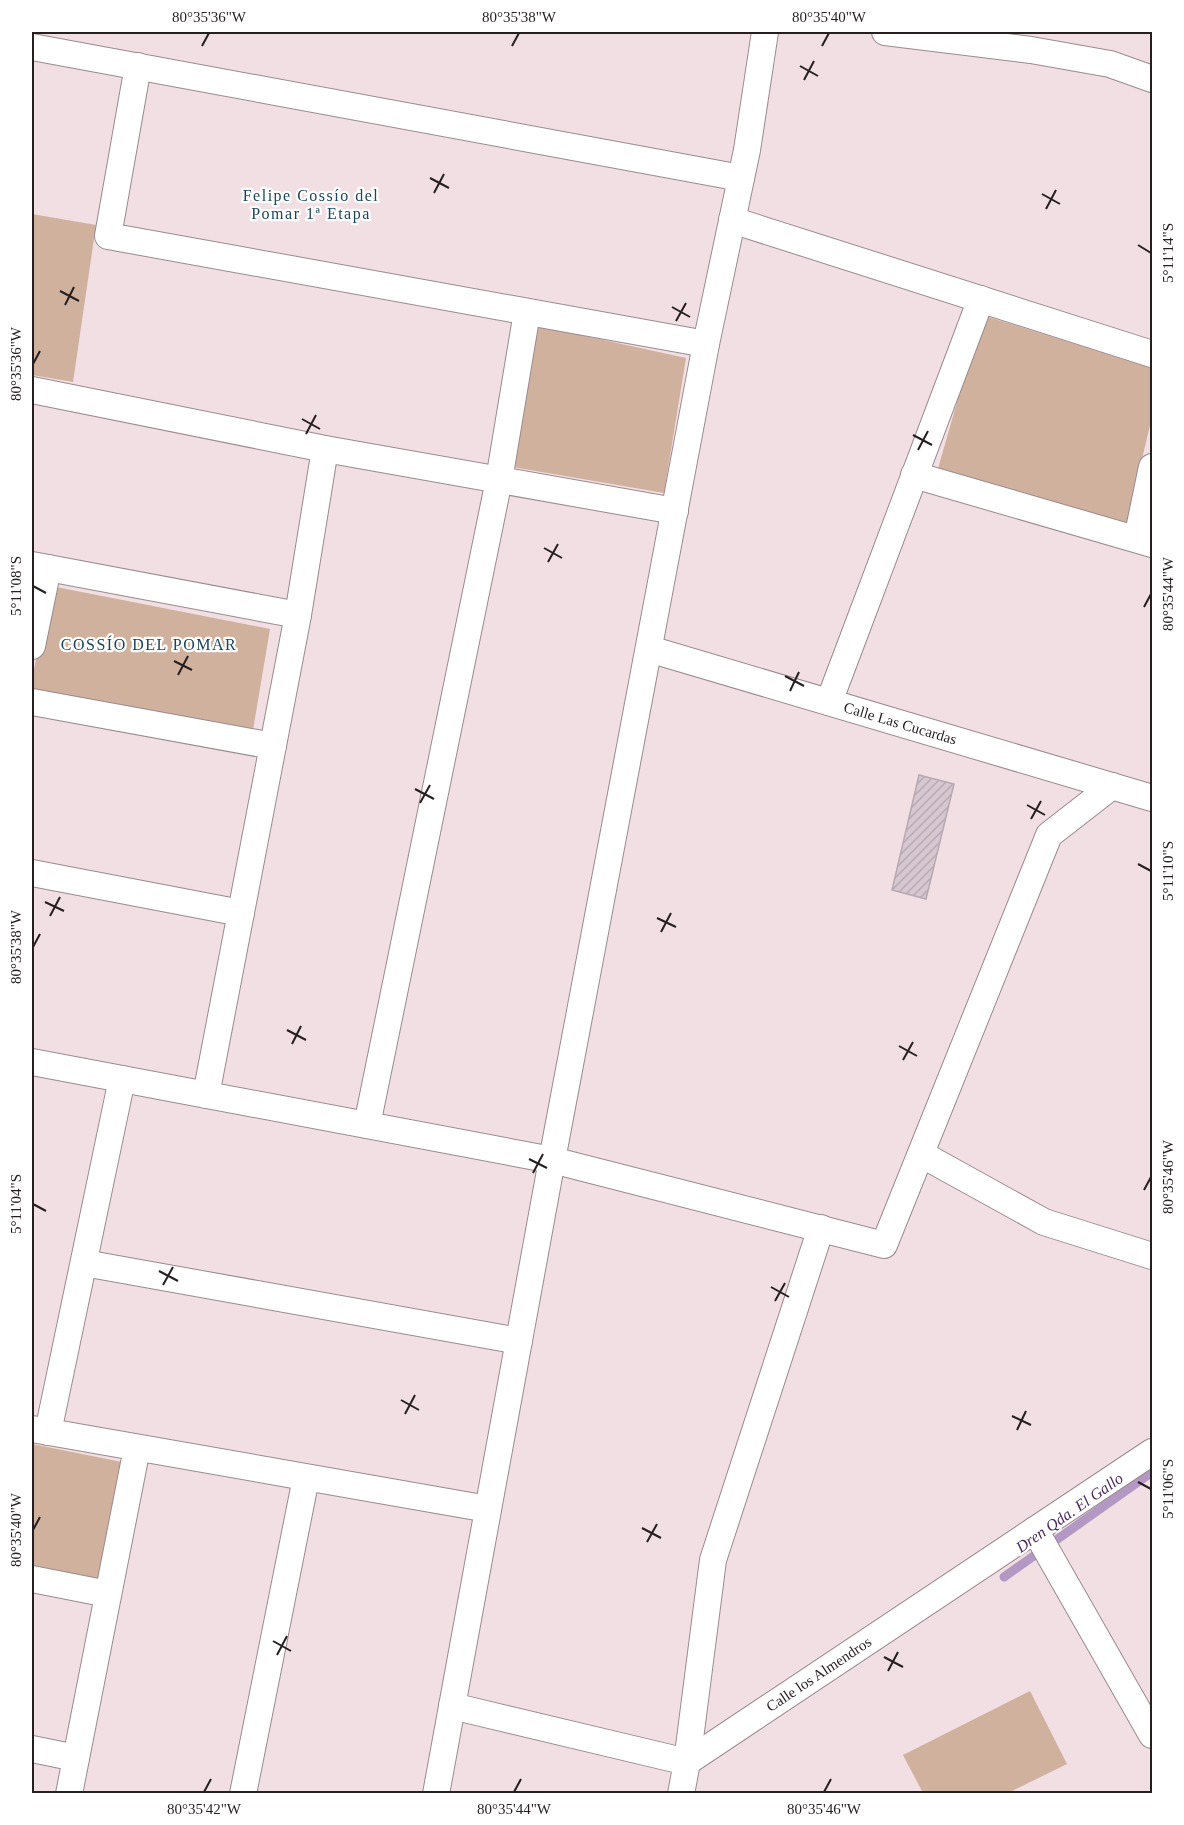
<svg xmlns="http://www.w3.org/2000/svg" width="1184" height="1825" viewBox="0 0 1184 1825" font-family="'Times New Roman',serif">
<style>
.park{fill:#cfb19e}
.lines{fill:none;stroke-linecap:round;stroke-linejoin:round}
.stream{stroke:#b298c3;stroke-width:9}
.building{fill:url(#building-hatch);stroke:#b7a9b2;stroke-width:1.5}
.minor-casing{stroke:#9b8a8e;stroke-width:28}
.minor{stroke:#fff;stroke-width:26}
.ticks{fill:none;stroke:#251f20;stroke-width:2}
.labels{text-anchor:middle;stroke-width:4.5;stroke-linejoin:round;paint-order:stroke}
.street-label{font-size:15px;fill:#251f20;stroke:#fff}
.neighbourhood-label{font-size:16px;letter-spacing:1.5px;fill:#1a455b;stroke:#fff}
.water-label{font-size:16px;font-style:italic;fill:#4d2b61;stroke:#fff}
.neatline{fill:none;stroke:#251f20;stroke-width:2}
.ticks-label{font-size:15px;text-anchor:middle;fill:#251f20}
</style>
<defs>
<pattern id="building-hatch" width="6" height="6" patternUnits="userSpaceOnUse" patternTransform="scale(1.5)"><rect width="6" height="6" fill="#d6c7d1"/><path d="M-1 1l2-2M0 6l6-6M5 7l2-2" fill="none" stroke="#b8aab3"/></pattern>
</defs>
<rect width="100%" height="100%" fill="#f1dfe3"/>
<path class="park" d="M32,214L96,225L73,382L32,375Z
M982,315L1152,368V417L1126,526L937,472Z
M535,325L686,358L664,493L507,466Z
M51,586L270,629L252,736L32,694V679Z
M32,1444L127,1463L104,1584L32,1570Z
M1030,1691L1067,1764L1008,1793H923L903,1755Z"/>
<g class="lines">
<path class="stream" d="M1004,1577L1152,1472"/>
</g>
<path class="building" d="M919,775L954,784L926,899L892,890Z"/>
<g class="lines">
<defs>
<g id="minor">
<path d="M885,32L1031,50L1110,64L1152,79"/>
<path d="M32,47L741,178"/>
<path d="M138,66L108,236L706,344"/>
<path d="M732,220L1152,354"/>
<path d="M32,390L325,449L675,511"/>
<path d="M914,475L1152,544"/>
<path d="M1137,539L1152,467"/>
<path d="M32,565L298,615"/>
<path d="M32,646L48,568"/>
<path id="s1" d="M649,649L1152,798"/>
<path d="M32,702L273,746"/>
<path d="M829,702L981,299"/>
<path d="M32,873L241,913"/>
<path d="M32,1062L552,1160L884,1245L1049,835L1112,786"/>
<path d="M206,1095L298,615L325,449"/>
<path d="M367,1125L499,480L527,312"/>
<path d="M921,1154L1044,1222L1152,1256"/>
<path d="M84,1263L519,1341"/>
<path d="M32,1429L488,1509"/>
<path d="M48,1432L122,1079"/>
<path d="M1035,1530L1152,1735"/>
<path d="M32,1579L108,1594"/>
<path id="s2" d="M452,1706L687,1762L1152,1452"/>
<path d="M32,1749L76,1758"/>
<path d="M69,1794L137,1448"/>
<path d="M243,1794L306,1478"/>
<path d="M436,1794L552,1160L706,344L747,150L765,32"/>
<path d="M681,1794L687,1762L713,1560L821,1228"/>
</g>
</defs>
<use href="#minor" class="minor-casing"/>
<use href="#minor" class="minor"/>
</g>
<path class="ticks" d="M202,46L209,33M512,46L519,33M822,46L829,33M800,66L818,76M804,80L814,61M430,178L449,188M434,193L444,174M1042,194L1060,204M1046,209L1056,190M1138,245L1151,253M60,291L79,301M65,305L74,287M672,307L690,317M676,321L686,303M33,364L40,351M302,419L320,429M306,434L316,415M913,435L932,445M918,450L928,431M544,548L562,558M548,562L558,544M33,586L46,593M1144,607L1151,594M174,661L192,670M178,675L188,656M785,676L804,686M790,691L799,672M415,789L434,799M420,803L430,785M1027,805L1045,815M1031,819L1041,801M1138,864L1151,871M45,902L64,911M50,916L60,897M657,918L676,927M661,932L671,913M33,947L40,934M287,1030L306,1040M292,1044L301,1026M899,1046L917,1056M903,1060L913,1042M529,1159L547,1168M533,1173L543,1154M1144,1190L1151,1177M33,1204L46,1211M159,1271L178,1281M163,1285L173,1267M771,1287L789,1297M775,1301L785,1283M401,1400L419,1410M405,1414L415,1395M1012,1416L1031,1425M1017,1430L1026,1411M1138,1482L1151,1489M642,1528L661,1538M33,1530L40,1517M647,1542L657,1524M273,1641L291,1651M277,1655L287,1636M884,1657L903,1667M888,1671L898,1652M204,1792L211,1779M514,1792L521,1779M824,1792L831,1779"/>
<g class="labels">
<g class="street-label">
<text dy="5" stroke="none"><textPath href="#s1" startOffset="262">Calle Las Cucardas</textPath></text>
<text dy="5" stroke="none"><textPath href="#s2" startOffset="400">Calle los Almendros</textPath></text>
</g>
<g class="neighbourhood-label">
<text x="311" y="201">Felipe Cossío del<tspan x="311" dy="18">Pomar 1ª Etapa</tspan></text>
<text x="149" y="650">COSSÍO DEL POMAR</text>
</g>
<g class="water-label">
<text transform="translate(1069 1512) rotate(-35)" y="6">Dren Qda. El Gallo</text>
</g>
</g>
<rect width="1184" height="1825" fill="none" stroke="#ffffff" stroke-width="66"/>
<rect x="33" y="33" width="1118" height="1759" class="neatline"/>
<g class="ticks-label">
<text x="209" y="22">80°35'36"W</text>
<text x="519" y="22">80°35'38"W</text>
<text x="829" y="22">80°35'40"W</text>
<text transform="translate(1168 253) rotate(-90)" y="5">5°11'14"S</text>
<text transform="translate(16 364) rotate(-90)" y="5">80°35'36"W</text>
<text transform="translate(16 586) rotate(-90)" y="5">5°11'08"S</text>
<text transform="translate(1168 594) rotate(-90)" y="5">80°35'44"W</text>
<text transform="translate(1168 871) rotate(-90)" y="5">5°11'10"S</text>
<text transform="translate(16 947) rotate(-90)" y="5">80°35'38"W</text>
<text transform="translate(1168 1177) rotate(-90)" y="5">80°35'46"W</text>
<text transform="translate(16 1204) rotate(-90)" y="5">5°11'04"S</text>
<text transform="translate(1168 1489) rotate(-90)" y="5">5°11'06"S</text>
<text transform="translate(16 1530) rotate(-90)" y="5">80°35'40"W</text>
<text x="204" y="1814">80°35'42"W</text>
<text x="514" y="1814">80°35'44"W</text>
<text x="824" y="1814">80°35'46"W</text>
</g>
</svg>
